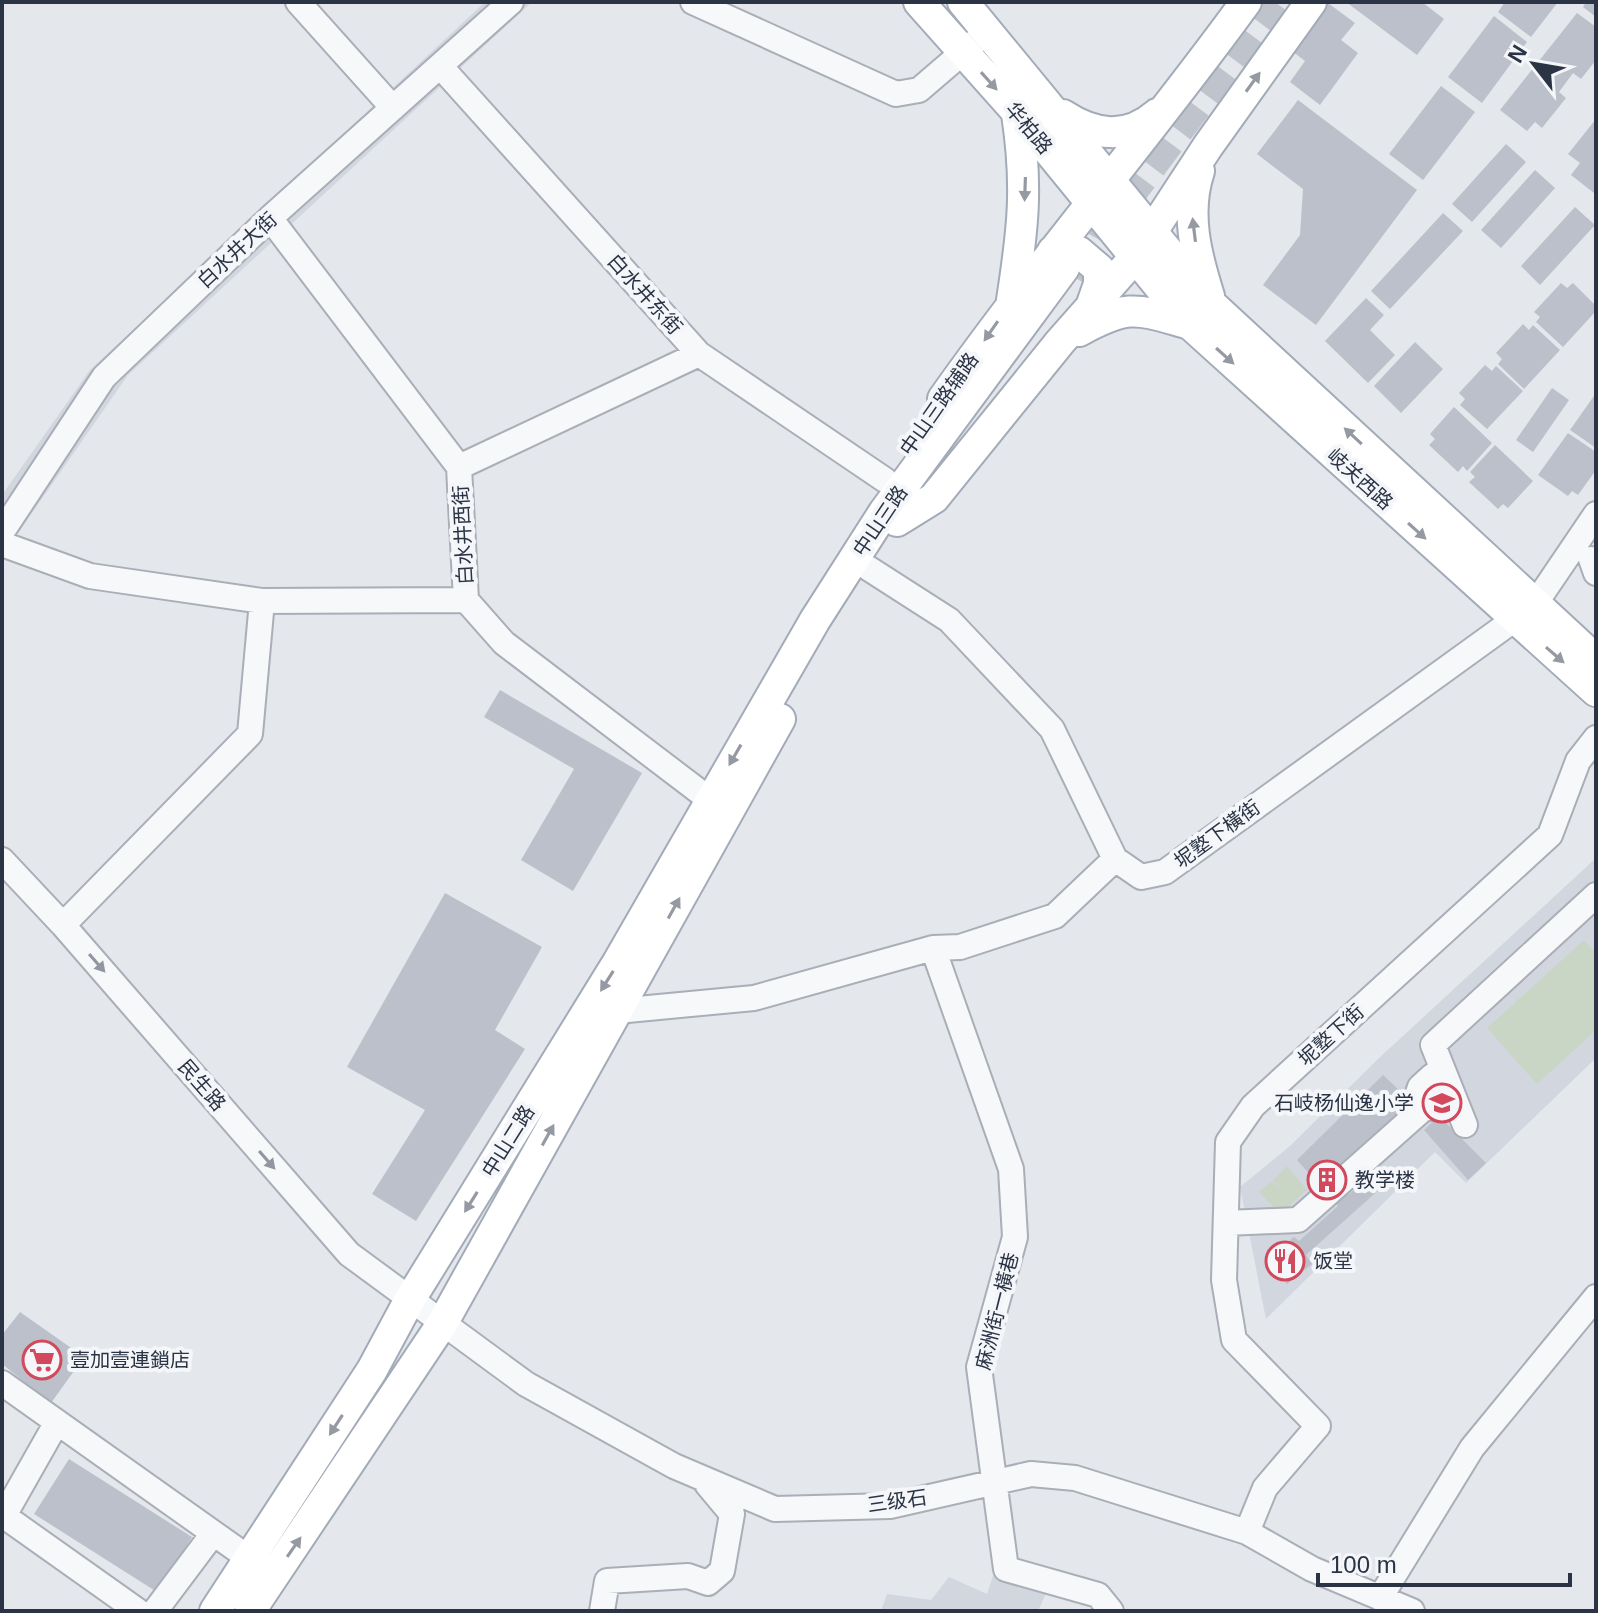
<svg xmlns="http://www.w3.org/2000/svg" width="1598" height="1613" viewBox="0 0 1598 1613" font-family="Helvetica,'Noto Sans SC',sans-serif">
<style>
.built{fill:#d2d6de}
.green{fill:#c9d6c5}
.building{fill:#bbc0ca}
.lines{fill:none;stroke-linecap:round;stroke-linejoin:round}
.major-tunnel{stroke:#bfc3cb;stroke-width:30;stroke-dasharray:30 15;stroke-linecap:butt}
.minor-casing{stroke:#a9aeb7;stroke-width:28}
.major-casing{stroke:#a3abb8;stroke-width:34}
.minor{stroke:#f7f8fa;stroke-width:24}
.major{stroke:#fff;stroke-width:30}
.oneway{fill:#959aa2}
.oneway2{fill:#9196a0}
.labels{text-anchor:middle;stroke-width:8;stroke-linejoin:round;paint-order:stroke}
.street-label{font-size:20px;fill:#2b3445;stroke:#f4f6f9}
.poi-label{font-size:20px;fill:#2b3445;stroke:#f4f6f9;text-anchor:start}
</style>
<rect width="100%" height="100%" fill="#e4e7ec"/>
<path class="built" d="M485,2H532L128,375L2,556V495L90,370Z
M1596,858V1058L1466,1183L1435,1152L1266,1319L1240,1187L1290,1146L1378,1059Z
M993,1576L1047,1591L1038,1611H881L887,1594L931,1600L949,1577L987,1594Z"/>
<path class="green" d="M1584,940L1596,954V1030L1537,1084L1487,1028Z
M1287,1166L1307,1190L1280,1214L1259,1192L1272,1181L1283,1191L1273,1180Z"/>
<path class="building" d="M1346,2H1422L1444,19L1417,55Z
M1505,2H1558L1531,37L1498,12Z
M1586,2H1596V17L1583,7Z
M1328,3L1355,23L1341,40L1358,53L1320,105L1290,82L1305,61L1292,51Z
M1577,13L1596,27V60L1581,79L1573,73L1559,92L1566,98L1542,128L1535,122L1527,131L1500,110Z
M1494,16L1527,42L1482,103L1448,77Z
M1441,86L1475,112L1423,180L1389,154Z
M1298,100L1417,190L1316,325L1263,285L1300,235L1303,189L1257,154Z
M1596,119V190L1594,193L1571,175L1580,163L1568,154Z
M1506,144L1526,162L1472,222L1452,204Z
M1535,170L1555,188L1501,248L1481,230Z
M1575,207L1595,225L1540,285L1521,266Z
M1443,213L1463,231L1390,309L1371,291Z
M1561,283L1567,288L1573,283L1596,306V311L1563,347L1536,322L1540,317L1534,312Z
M1366,298L1384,315L1370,330L1395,355L1368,383L1325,341Z
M1523,324L1529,330L1533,325L1560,350L1524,389L1498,364L1502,359L1496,353Z
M1415,342L1443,369L1401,413L1374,386Z
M1485,365L1492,371L1496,366L1523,391L1487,429L1460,405L1465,399L1459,393Z
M1552,388L1569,400L1533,452L1516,440Z
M1596,393V448L1570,430Z
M1454,407L1492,443L1467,471L1463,466L1458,472L1429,445L1435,439L1430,434Z
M1568,433L1596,452V470L1578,495L1572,491L1568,496L1538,475Z
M1495,445L1533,481L1508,508L1503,504L1498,509L1469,482L1475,477L1470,472Z
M500,690L642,773L573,891L521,860L574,769L484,717Z
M445,893L542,947L495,1030L525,1049L416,1221L372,1194L425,1110L347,1067Z
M1383,1075L1417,1107L1335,1183L1348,1195L1370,1177L1382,1187L1306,1255L1312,1264L1287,1284L1267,1260L1294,1237L1299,1241L1338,1206L1297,1160Z
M1439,1116L1486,1163L1468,1180L1424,1130Z
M20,1312L84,1357L51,1403L2,1364V1335Z
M69,1459L192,1537L157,1592L34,1514Z"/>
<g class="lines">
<path class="major-tunnel" d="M1079,280L1118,211L1275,2"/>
<defs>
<path id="minor" d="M298,2L393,108
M693,2L896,94L919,90L976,41
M441,67L699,354L885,480
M270,218L459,467L466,600L504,643L709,799
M459,467L699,354
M2,532L104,377L270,218L511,2
M2,544L90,576L262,601L466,600
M1591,559L1596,573
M868,568L949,620L1052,729L1115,859L1141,877L1165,872L1515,619
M1535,604L1596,514
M2,860L63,925L349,1254L526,1384L674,1466L775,1509L890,1506L1031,1474L1075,1478L1247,1532L1312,1569L1412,1611
M63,925L250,734L262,601
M933,948L1011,1169L1015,1237L979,1367L1006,1569L1098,1595L1111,1611
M617,1011L754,998L933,948L960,947L1055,916L1115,859
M1436,1108H1424L1417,1096L1420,1087L1432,1076L1447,1081
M1465,1125L1433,1045L1596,895
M1226,1223L1298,1220L1424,1108
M2,1383L250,1559
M4,1516L138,1611
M2,1519L57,1422
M1247,1532L1265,1488L1318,1426L1234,1340L1224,1280L1228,1142L1253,1106L1550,835L1578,761L1596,738
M1380,1598L1472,1448L1596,1297
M155,1611L212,1535
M602,1611L607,1581L688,1576L708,1583L722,1571L732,1514L707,1484"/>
<path id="major" d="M919,2L1017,112L1190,324L1596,691
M963,2L1212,305L1596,660
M1063,115C1095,136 1127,140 1157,114
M1199,171C1185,213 1196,255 1209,296
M1053,251L1079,252L1099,269V284L1092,304
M1012,300C1023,229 1028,186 1017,114
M1079,331C1130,303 1136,309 1190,324
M943,399C1039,263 1148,137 1246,2
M897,521L934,498L1060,342L1136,256L1208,146L1311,2
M215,1611L372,1370L409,1301L618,962L815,620L884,512L1064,268
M250,1611L442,1324L780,719"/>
</defs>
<use href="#minor" class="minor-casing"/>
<use href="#major" class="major-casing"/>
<use href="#minor" class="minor"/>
<use href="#major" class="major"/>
</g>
<defs><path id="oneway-solid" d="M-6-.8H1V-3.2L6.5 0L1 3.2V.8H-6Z" transform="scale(2)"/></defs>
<g class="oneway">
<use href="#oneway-solid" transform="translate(989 81) rotate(48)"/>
<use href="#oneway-solid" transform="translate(1253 82) rotate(-54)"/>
<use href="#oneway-solid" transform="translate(1025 189) rotate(92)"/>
<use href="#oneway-solid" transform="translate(1194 230) rotate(-97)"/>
<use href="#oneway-solid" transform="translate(991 331) rotate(125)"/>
<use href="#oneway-solid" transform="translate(1225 356) rotate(42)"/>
<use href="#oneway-solid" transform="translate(1353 436) rotate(-137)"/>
<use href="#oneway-solid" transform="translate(1417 531) rotate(42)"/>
<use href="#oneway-solid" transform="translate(1555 655) rotate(41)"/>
<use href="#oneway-solid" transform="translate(735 755) rotate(120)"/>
<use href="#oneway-solid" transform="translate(674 908) rotate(-61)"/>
<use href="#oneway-solid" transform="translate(607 981) rotate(122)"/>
<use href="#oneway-solid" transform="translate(548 1135) rotate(-61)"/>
<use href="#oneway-solid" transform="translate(471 1202) rotate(122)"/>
<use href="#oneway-solid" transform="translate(336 1425) rotate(123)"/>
<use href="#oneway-solid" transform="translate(294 1547) rotate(-55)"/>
</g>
<g class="oneway2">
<use href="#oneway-solid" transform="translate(97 963) rotate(49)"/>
<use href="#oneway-solid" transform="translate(267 1160) rotate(49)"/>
</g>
<defs>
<symbol id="school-ring" viewBox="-11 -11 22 22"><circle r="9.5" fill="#f4f6f9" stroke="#d1495b" stroke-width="1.5"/><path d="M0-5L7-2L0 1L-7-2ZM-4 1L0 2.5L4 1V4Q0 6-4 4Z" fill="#d1495b"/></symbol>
<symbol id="building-ring" viewBox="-11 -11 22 22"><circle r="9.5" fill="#f4f6f9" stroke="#d1495b" stroke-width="1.5"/><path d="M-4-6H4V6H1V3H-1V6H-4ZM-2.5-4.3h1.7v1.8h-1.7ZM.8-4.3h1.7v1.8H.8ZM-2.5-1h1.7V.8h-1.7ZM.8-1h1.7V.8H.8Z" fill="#d1495b"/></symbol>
<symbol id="restaurant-ring" viewBox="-11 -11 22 22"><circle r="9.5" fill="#f4f6f9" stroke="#d1495b" stroke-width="1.5"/><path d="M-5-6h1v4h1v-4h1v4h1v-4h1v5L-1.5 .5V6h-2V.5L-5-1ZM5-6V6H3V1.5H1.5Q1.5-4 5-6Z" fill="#d1495b"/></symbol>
<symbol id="supermarket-ring" viewBox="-11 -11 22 22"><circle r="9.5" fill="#f4f6f9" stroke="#d1495b" stroke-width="1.5"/><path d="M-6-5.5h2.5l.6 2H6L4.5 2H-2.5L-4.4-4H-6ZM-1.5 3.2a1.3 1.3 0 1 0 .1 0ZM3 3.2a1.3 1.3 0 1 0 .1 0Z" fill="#d1495b"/></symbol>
</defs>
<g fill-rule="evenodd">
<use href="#school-ring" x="1420" y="1081" width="44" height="44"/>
<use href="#building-ring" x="1305" y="1158" width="44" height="44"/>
<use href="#restaurant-ring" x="1263" y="1239" width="44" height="44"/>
<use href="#supermarket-ring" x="20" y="1338" width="44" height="44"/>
</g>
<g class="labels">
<g class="street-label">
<text transform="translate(1029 128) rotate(50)" y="7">华柏路</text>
<text transform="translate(237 250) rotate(-43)" y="7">白水井大街</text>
<text transform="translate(645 294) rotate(48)" y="7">白水井东街</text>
<text transform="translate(939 404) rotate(-55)" y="7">中山三路辅路</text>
<text transform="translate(1360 479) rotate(42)" y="7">岐关西路</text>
<text transform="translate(880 521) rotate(-56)" y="7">中山三路</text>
<text transform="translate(463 535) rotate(-93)" y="7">白水井西街</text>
<text transform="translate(1217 834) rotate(-36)" y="7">坭墪下橫街</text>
<text transform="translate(1331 1035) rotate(-42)" y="7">坭墪下街</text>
<text transform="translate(202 1085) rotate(49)" y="7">民生路</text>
<text transform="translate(508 1141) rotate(-58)" y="7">中山二路</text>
<text transform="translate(997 1311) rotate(-76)" y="7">麻洲街一橫巷</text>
<text transform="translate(897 1501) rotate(-8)" y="7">三级石</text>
</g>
<g class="poi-label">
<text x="1414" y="1110" text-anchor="end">石岐杨仙逸小学</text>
<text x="1355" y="1187">教学楼</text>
<text x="1313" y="1268">饭堂</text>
<text x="70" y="1367">壹加壹連鎖店</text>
</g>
</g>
<rect width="1598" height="1613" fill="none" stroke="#2b3445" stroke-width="8"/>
<g transform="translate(1534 64) rotate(301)" stroke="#f4f6f9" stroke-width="6" paint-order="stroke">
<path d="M0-6L14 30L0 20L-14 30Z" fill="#2b3445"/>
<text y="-12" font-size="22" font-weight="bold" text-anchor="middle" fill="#2b3445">N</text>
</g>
<path d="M1318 1573v12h252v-12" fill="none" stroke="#2b3445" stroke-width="4"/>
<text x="1330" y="1573" font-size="24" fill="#2b3445" stroke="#f4f6f9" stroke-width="6" paint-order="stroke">100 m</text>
</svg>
